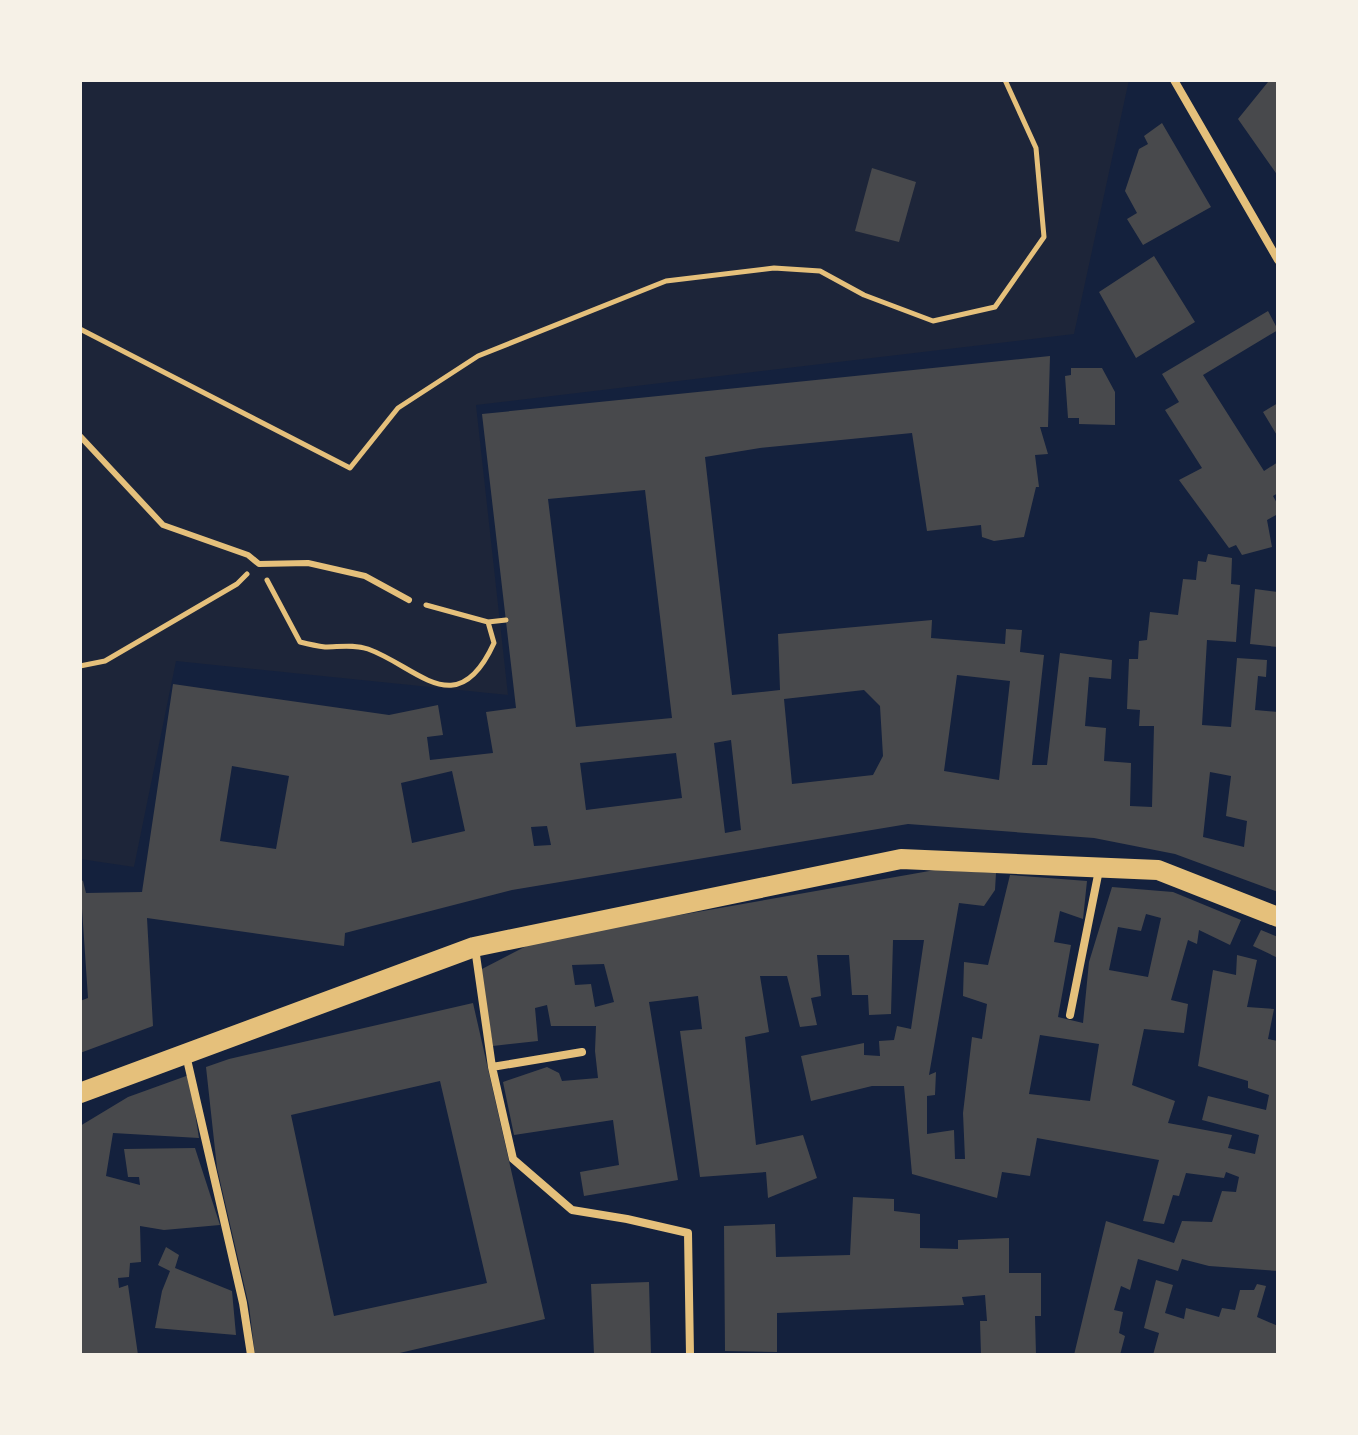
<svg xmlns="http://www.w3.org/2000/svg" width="1358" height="1435" viewBox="0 0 1358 1435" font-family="'Noto Serif',serif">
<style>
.green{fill:#1d2539}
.building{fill:#48494c;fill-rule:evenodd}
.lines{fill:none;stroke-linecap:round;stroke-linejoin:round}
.path{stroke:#e5c07b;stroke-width:5}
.service{stroke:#e5c07b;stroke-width:6}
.minor{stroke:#e5c07b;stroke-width:8}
.primary{stroke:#e5c07b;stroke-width:20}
</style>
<rect width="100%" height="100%" fill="#14213d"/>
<path class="green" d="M80,80H1129L1074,334L476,405L508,695L176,661L134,867L80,859Z"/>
<path class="building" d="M1265,80H1278V176L1238,119L1268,82Z
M1162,123L1211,207L1143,245L1127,219L1137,213L1125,191L1139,149L1148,144L1144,136Z
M872,168L916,182L899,242L855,231Z
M1154,256L1195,322L1136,358L1099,292Z
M1268,311L1278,330L1203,375L1264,471L1278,462V493L1273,496L1278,505V514L1267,520L1272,547L1242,555L1236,545L1229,548L1179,480L1202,468L1165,410L1179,402L1162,374Z
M1050,356L1048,427H1040L1048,454L1035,455L1039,487H1036L1024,537L994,541L982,537L981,525L927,531L912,433L760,448L705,457L732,695L780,690L778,634L932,620L931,638L1005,644L1006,629L1022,630L1020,652L1044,655L1032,765H1047L1060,653L1112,660L1111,679L1089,677L1085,726L1106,728L1104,761L1131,763L1130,806L1152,807L1154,726H1139L1140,710L1127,709L1129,659H1138L1139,641L1147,640L1150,612L1178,615L1183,579L1196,580L1198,561L1206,562L1208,554L1232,558L1231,584L1240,585L1236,642L1207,640L1202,725L1231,727L1237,658L1267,660L1266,677L1258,676L1255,710L1278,712V892L1175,854L1094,838L908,824L512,890L345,933L344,946L147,918L153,1026L80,1053V1001L88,998L80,879L83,881L86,893L142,892L173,684L389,715L438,705L443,735L427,737L430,760L493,753L486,712L516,708L482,414ZM645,490L672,718L576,727L548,499ZM957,675L1010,681L999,780L944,771ZM864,690L880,706L883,756L873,775L792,784L784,699ZM731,740L741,830L725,833L714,743ZM676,753L682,798L586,810L580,763ZM232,766L289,776L276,849L220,841ZM452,771L465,831L412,843L401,783ZM1210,772L1231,776L1226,816L1247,821L1244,847L1203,837ZM547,826L551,845L534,846L531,827Z
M1071,368H1102L1115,392V425L1079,424V418H1068L1065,376L1071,375Z
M1278,403V437L1263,412Z
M1255,589L1278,592V647L1250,644Z
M935,870L996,873L995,890L984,906L959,903L929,1075L936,1072L935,1095L927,1096V1134L954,1130L955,1159H965L963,1113L972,1037L982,1039L987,1004L963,996L964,962L988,965L1010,875L1087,881L1083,919L1060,911L1054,942L1071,945L1058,1017L1083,1023L1089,962L1112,887L1173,892L1241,920L1230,945L1199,930L1197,944L1188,940L1171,1000L1188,1004L1184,1033L1144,1029L1132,1085L1175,1101L1168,1123L1232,1135L1228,1148L1255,1154L1259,1135L1202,1120L1208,1096L1266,1110L1269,1095L1248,1088V1081L1198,1066L1213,970L1236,975L1237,955L1257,960L1247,1007L1274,1009L1268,1039L1278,1041V1271L1209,1266L1182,1259L1178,1271L1138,1259L1130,1290L1121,1286L1114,1310L1123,1312L1119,1333L1125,1336L1120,1355H1074L1106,1221L1174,1243L1182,1221L1212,1222L1222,1191L1236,1192L1239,1177L1226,1172L1224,1178L1186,1173L1179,1196L1173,1195L1164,1224L1143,1221L1159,1160L1037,1138L1030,1176L1002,1172L997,1198L912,1174L904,1086H872L811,1101L801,1056L864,1043V1055L880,1056L879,1041L894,1040L897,1026L911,1029L924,940H893L891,1014L869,1015L868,995H852L849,955H817L821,996L811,998L817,1025L800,1027L787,976H760L769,1032L745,1037L756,1145L803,1135L817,1178L768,1198L766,1172L700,1177L680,1031L702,1029L698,996L649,1002L678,1180L584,1196L580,1172L619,1165L613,1120L514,1135L503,1082L547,1067L559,1073L562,1081L598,1078L595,1051L596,1026H551L547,1005L535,1008L538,1041L493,1046L480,970L538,940ZM1146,914L1161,918L1148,977L1109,970L1118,927L1141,931ZM604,964L614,1002L595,1007L591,984L575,985L572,965ZM1040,1035L1099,1044L1090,1101L1029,1094Z
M1261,930L1278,937V958L1253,946Z
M473,1003L545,1319L391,1355H255L249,1306L217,1168L206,1067L229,1059ZM440,1081L487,1283L334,1316L291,1115Z
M189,1075L199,1138L113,1133L106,1176L140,1185L139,1177H128L124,1149L195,1148L220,1225L164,1230L140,1226L141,1262L130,1263L129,1277L118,1278L119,1288L128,1285L138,1355H80V1126L128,1097Z
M853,1197L894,1199V1211L920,1214V1248L958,1249V1240L1009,1238V1273H1041V1316H1035L1036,1355H981L980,1321H987L985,1295L962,1297L964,1305L777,1313V1352L725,1351L724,1226L775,1224L776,1257L850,1255Z
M166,1247L179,1255L175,1268L232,1291L236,1335L155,1328L162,1291L170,1271L158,1265Z
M1156,1280L1173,1285L1165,1313L1184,1319L1186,1308L1219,1317L1222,1308L1235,1310L1240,1290H1254L1257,1284L1266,1286L1257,1317L1278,1326V1355H1153L1159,1333L1144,1328Z
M649,1282L651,1355H594L591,1284Z"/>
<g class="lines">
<path class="path" d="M80,329L350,468L398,408L478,356L666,281L774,268L820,271L864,295L933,321L995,307L1044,237L1036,148L1005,80
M267,580L300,642C308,644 317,646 325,647C339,647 354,644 368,649C418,667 457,724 494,643L488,622
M426,605L488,622L506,620
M80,666L105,661L237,584L247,574"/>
<path class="service" d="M80,436L163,525L248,555L259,564L308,563L365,576L409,600"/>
<path class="minor" d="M1174,80L1278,260
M475,948L492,1067L513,1159L572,1210L627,1219L688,1233L690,1355
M1070,1015L1099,870
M186,1055L243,1303L251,1355
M492,1067L582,1052"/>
<path class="primary" d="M80,1093L474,947L901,859L1158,870L1278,917"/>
</g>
<rect width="1358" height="1435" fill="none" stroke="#f6f1e7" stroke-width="164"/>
</svg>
